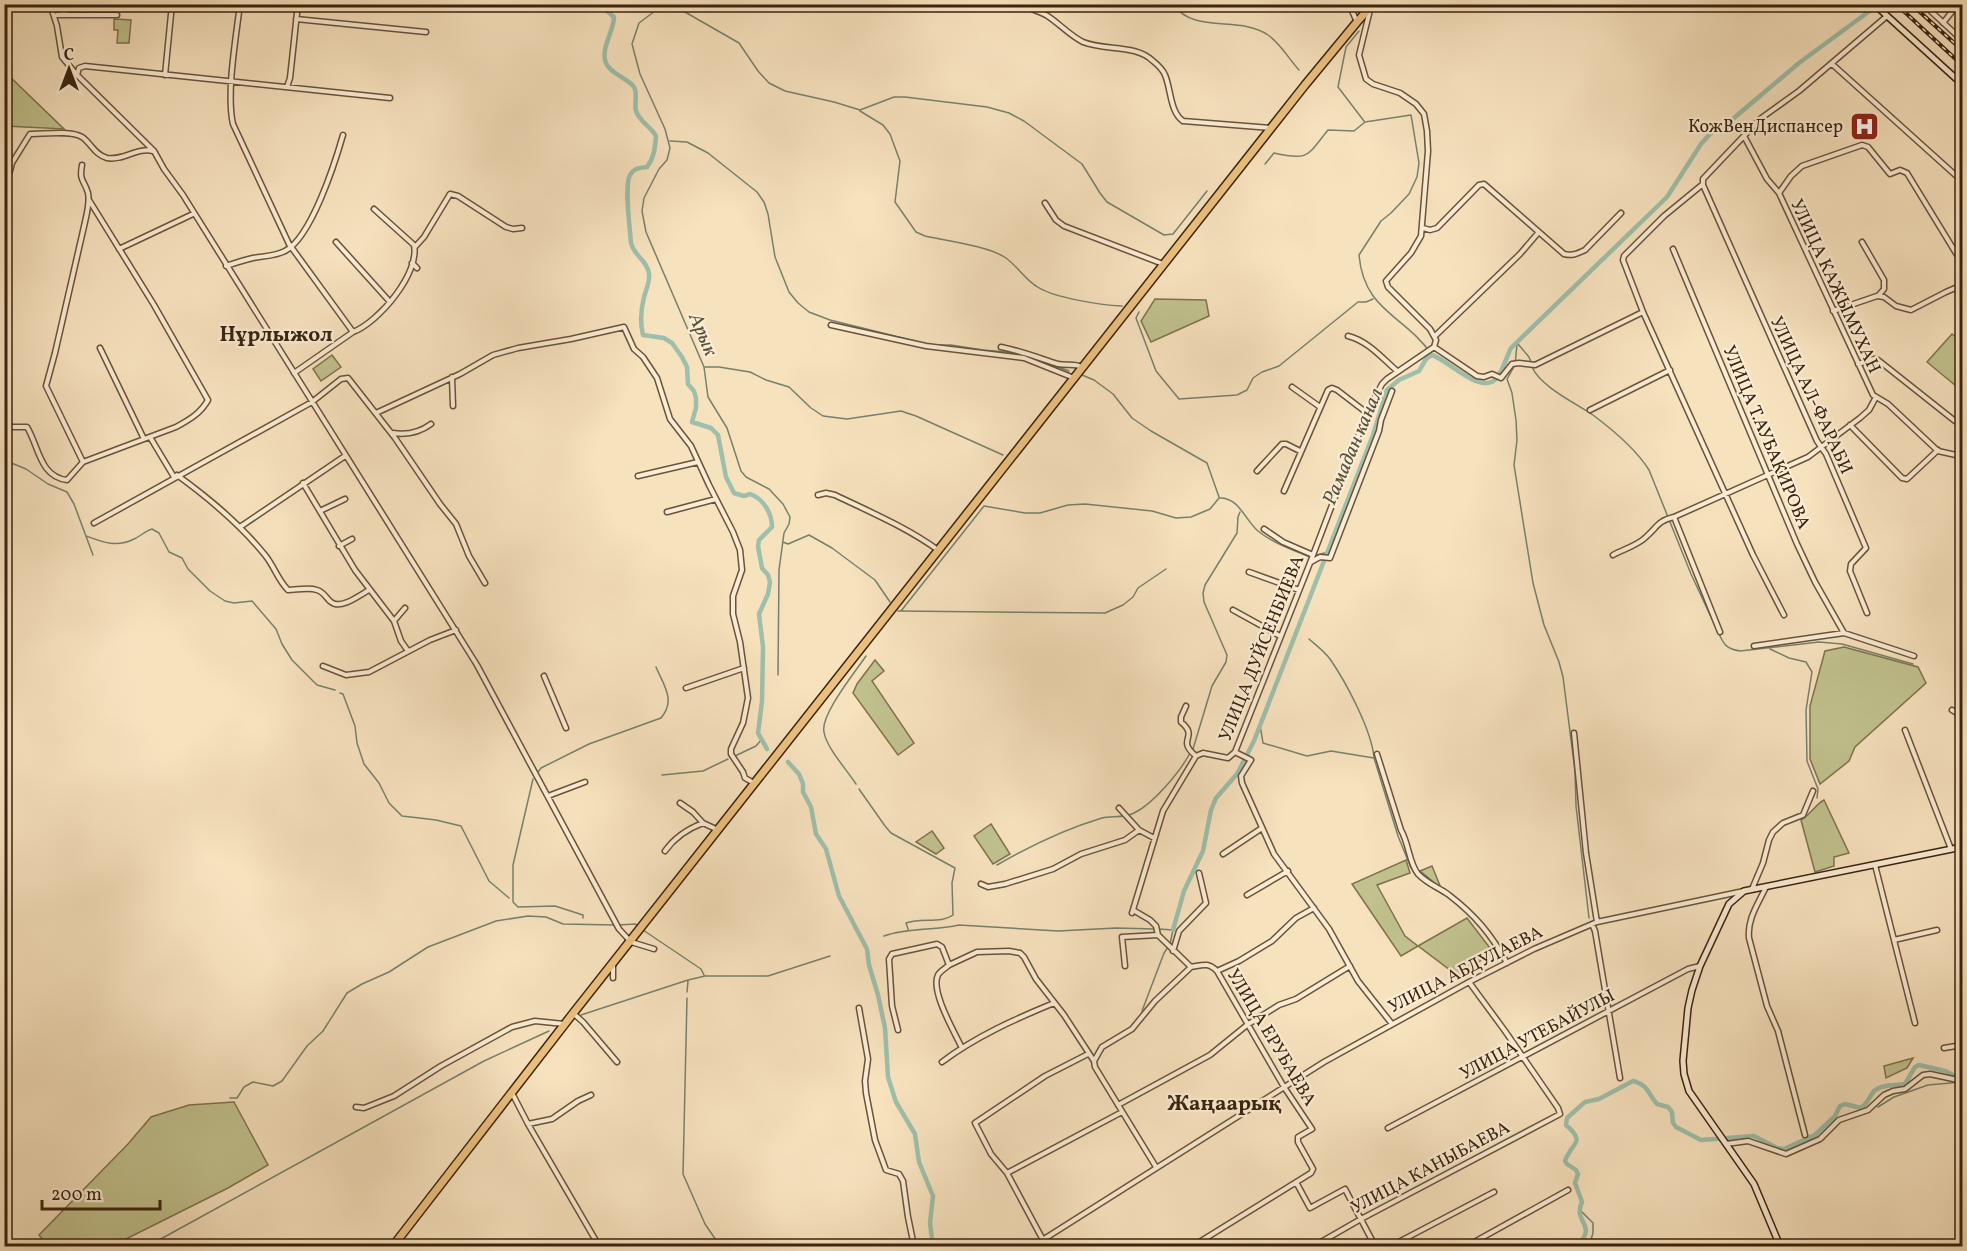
<svg xmlns="http://www.w3.org/2000/svg" width="1967" height="1251" viewBox="0 0 1967 1251" font-family="Vollkorn,serif">
<style>
.green{fill:#c1c28e;stroke:#7e724e;stroke-width:1.5}
.lines{fill:none;stroke-linecap:round;stroke-linejoin:round}
.stream{stroke:#76816c;stroke-width:1.5}
.canal{stroke:#9ebfab;stroke-width:4.5}
.minor-casing{stroke:#69533a;stroke-width:7}
.secondary-casing{stroke:#3a230e;stroke-width:8}
.trunk-casing{stroke:#3a230e;stroke-width:10}
.minor{stroke:#faecd5;stroke-width:4}
.secondary{stroke:#faecd5;stroke-width:5}
.trunk{stroke:#ecc17f;stroke-width:7}
.rail-casing{stroke:#3a230e;stroke-width:4}
.rail{stroke:#faecd5;stroke-width:1.5;stroke-dasharray:4.5;stroke-linecap:butt}
.labels{text-anchor:middle;stroke-width:4.5;stroke-linejoin:round;paint-order:stroke}
.poi-label{font-size:18px;fill:#3a230e;stroke:#faecd5;text-anchor:end}
.street-label{font-size:18px;fill:#3a230e;stroke:#faecd5}
.water-label{font-size:20px;font-style:italic;fill:#58523d;stroke:#faecd5}
.quarter-label{font-size:21px;font-weight:bold;fill:#3a230e;stroke:#faecd5}
</style>
<rect width="100%" height="100%" fill="#f7e2be"/>
<filter id="stains"><feTurbulence type="fractalNoise" baseFrequency=".00333" numOctaves="4"/><feColorMatrix values="0 0 0 0 .2 0 0 0 0 .09 0 0 0 0 .02 0 0 0 .5 -.17"/></filter>
<radialGradient id="worn" r=".72"><stop offset=".6" stop-color="#630" stop-opacity="0"/><stop offset="1" stop-color="#630" stop-opacity=".3"/></radialGradient>
<path class="green" d="M114,19L131,20L129,43H117L118,30H114Z
M5,72L64,129L5,126Z
M1155,299L1206,300L1209,316L1151,342L1141,321Z
M1952,334L1962,342V391L1927,362Z
M332,355L341,367L321,381L313,369Z
M1844,647L1918,667L1926,683L1855,747L1849,761L1820,784L1810,759V706L1825,651Z
M875,660L884,671L872,681L914,743L898,755L853,693L857,684Z
M1824,800L1849,853L1834,857V866L1815,872L1801,820C1810,815 1815,805 1824,800Z
M991,824L1010,854L993,864L974,836Z
M932,831L944,848L936,854L916,842Z
M1406,860L1410,873L1377,885L1405,936L1418,946L1467,918L1493,952L1458,976L1418,946L1401,956L1352,884Z
M1432,866L1441,888L1420,871Z
M1913,1058L1907,1068L1886,1078L1884,1066Z
M234,1102L268,1165L228,1188L112,1246H48L39,1235L128,1144L151,1117L189,1105Z"/>
<g class="lines">
<path class="stream" d="M661,4L659,8L639,23L632,44L640,74L665,129L670,148L667,160L659,169L644,198L642,211L646,232L704,367L708,397L727,428L741,471L746,477L769,489L783,504L790,517L789,524L784,533L779,570L778,675
M671,4L739,43L758,71L769,83L785,91L834,102L860,110L894,97H905L987,107L1009,113L1024,121L1082,164L1100,193L1107,202L1164,235L1173,234L1207,191
M1173,4C1194,35 1240,15 1268,35C1280,43 1289,59 1299,70
M1359,31L1346,47L1338,87L1364,121
M860,111L883,125L890,134L900,161L895,202L916,232L925,236C947,241 989,246 1006,258C1017,266 1025,279 1036,286C1053,298 1101,305 1122,306
M670,141L687,142L708,153L757,192L764,202L768,214L775,257L789,292L798,303L809,312L830,320L931,345H951L983,350L1018,353L1069,371
M1265,164L1274,153C1309,161 1307,156 1328,130L1354,131L1365,122L1411,115L1419,163L1417,177L1409,194L1391,213L1381,221L1359,255C1364,312 1405,315 1432,355
M1139,312L1136,318L1156,371L1179,399L1237,395L1247,390L1253,378L1262,372L1279,366L1358,302H1366L1373,299
M1517,344L1515,365L1507,379L1512,393L1516,420L1517,440L1514,465L1533,583L1544,625L1559,662L1563,677L1575,771L1576,806L1589,918
M1518,344L1529,357L1531,362
M705,367H719L750,372L766,380L789,387L811,408L823,416L847,419L901,411L916,416L1003,455
M1532,367C1541,387 1575,403 1593,415C1613,430 1636,449 1649,470L1691,574L1717,630
M1082,375L1094,380L1113,394L1132,418L1151,431L1207,463L1219,497
M4,460L26,469L48,484L67,492L74,504L93,555
M86,536C102,542 117,548 134,539C141,536 145,531 152,529L159,533L169,552L182,558L188,569L210,591L225,601L234,603L252,601L276,629L282,644L292,660L317,685L335,690
M783,542L788,544L809,535L832,548L875,580L890,602
M1314,556L1328,552
M898,611L1105,613L1123,605L1133,597L1138,588L1166,569
M901,611L984,506L1025,513H1040L1068,505L1085,504L1152,511L1176,518L1191,517L1210,509L1219,498C1239,497 1245,520 1258,531C1273,543 1292,550 1310,557
M1719,634C1724,645 1727,649 1740,651L1819,642L1842,644L1913,664
M1309,639C1316,645 1324,651 1330,659C1346,682 1372,731 1374,758
M1770,649L1789,658L1806,662L1812,672L1806,710L1807,761L1818,789L1817,798
M340,693L343,694L355,726L357,743L364,764L379,783L389,803L402,816L436,820L461,826L489,881L509,898
M1260,725L1263,743L1307,756L1331,751L1374,758L1398,836L1411,868
M1193,749L1212,686L1226,662L1227,655L1204,602L1203,593L1205,585L1237,533L1238,517L1240,512
M735,756L756,746L762,739
M538,772L541,768L589,744L661,718C676,700 664,686 656,667
M662,775L703,771L728,759
M533,779L513,865V902L518,907L555,906L583,915V918
M856,784C847,770 826,747 824,732C820,715 856,671 866,656
M859,789L885,826L891,833L955,868L952,883L953,915C941,924 921,917 906,923L908,929
M997,865C1030,846 1065,829 1102,818C1112,816 1125,818 1134,813C1153,804 1180,772 1190,753
M619,925L635,924L637,925
M1159,929L1173,930L1170,944
M643,930L701,969L704,975
M884,936C909,927 934,931 959,925L1058,931L1116,928L1155,929
M687,992L688,981
M687,998L683,1174L705,1224L720,1246
M1142,1011L1164,953L1168,947
M581,1015L688,980L705,976H768L830,956
M230,1098H237L244,1087L253,1082L273,1086L282,1081L307,1046L323,1031L347,993L362,984L389,972L428,947L496,921L528,916L546,917L563,924L615,925
M1878,1107L1894,1097L1928,1085L1962,1082
M1579,1209L1593,1223V1233L1589,1246
M148,1246L484,1061L549,1031"/>
<path class="canal" d="M604,4L607,11L614,17C614,31 600,49 606,63C610,74 628,78 634,87C638,94 634,103 636,111C639,121 651,127 656,136C655,148 654,158 647,167C639,168 634,168 630,175C624,186 630,228 631,243C634,256 648,261 649,274C650,282 646,290 644,297C641,309 640,323 643,335L664,338L672,343L682,357L687,367L688,384L694,391L696,398V408L692,422L711,428L718,435L726,477L734,493L744,496L750,494C764,499 772,514 772,527L759,540L758,546L762,568L768,575L770,582L768,594L759,614L763,647L762,701L758,733L767,749
M788,762L799,774L803,784V792L811,807L816,834L826,849L839,896L867,949L869,965L878,995L885,1028L888,1077L896,1102L915,1134L919,1162L933,1196L930,1223L932,1239L936,1246
M1173,930L1184,891L1203,851L1211,810L1216,798L1237,774L1254,741L1373,435L1387,390L1399,380L1419,371L1426,359L1432,355C1448,360 1480,395 1496,379C1503,371 1506,358 1511,348L1667,197L1701,144L1710,134L1728,123L1799,63L1879,4
M1962,1052L1960,1059L1962,1067
M1577,1246C1599,1224 1572,1223 1582,1202L1575,1183L1578,1174L1576,1170L1567,1164L1565,1161C1571,1143 1587,1143 1566,1125L1567,1118L1585,1102L1599,1099L1633,1081C1650,1086 1647,1093 1657,1104L1668,1107L1672,1112L1673,1123L1676,1127L1701,1140L1754,1136L1777,1148L1784,1149L1815,1135L1835,1116L1840,1106L1845,1104L1861,1108C1868,1103 1869,1097 1874,1091C1882,1084 1896,1086 1905,1084L1915,1067L1919,1065L1945,1071L1957,1077L1961,1074L1962,1071"/>
<defs>
<path id="minor" d="M50,4L57,26L62,57L77,75L154,151L164,169L183,195L477,665L619,929L631,942L654,949
M240,4C236,38 226,93 233,124L289,244L353,332
M1020,4C1029,8 1038,11 1046,15C1059,23 1069,35 1083,42C1105,51 1136,44 1153,61C1158,65 1163,70 1165,75C1171,89 1170,112 1183,121L1271,128
M1349,4L1357,22
M1923,4L1962,40
M62,13L80,4
M57,15H117
M296,19L426,32
M1943,23L1958,4
M1832,64L1962,181
M77,75L79,68L85,66L390,98
M165,75L172,4
M287,87L290,78L298,4
M1744,136L1767,179L1779,193L1873,395L1888,404L1938,451L1956,455L1962,459
M82,165C79,182 84,179 88,193C90,202 87,213 85,222L55,353L46,386L83,462
M1703,185L1817,441L1826,454L1866,548L1851,564L1850,571L1867,613
M4,193L12,163L30,134C43,134 71,130 82,137C91,143 95,155 107,158C123,161 137,147 153,151
M1779,193L1791,176L1802,166L1862,145L1868,147L1890,174L1900,170L1907,173L1962,263
M1045,203L1056,220L1064,226L1163,264
M1423,228L1430,230L1437,228L1479,185L1484,184L1564,254C1572,256 1577,254 1585,250L1621,213
M336,242L390,302
M1862,242L1884,280V289L1878,296
M415,247L424,237L450,194L458,196L506,227L513,229L522,228
M119,249L193,214
M1673,249L1797,544L1815,582L1844,633
M412,263L417,268
M226,266C235,263 244,260 253,258C264,256 276,256 285,251C311,238 335,163 343,135
M1833,311L1877,296L1884,297L1896,306L1911,310L1946,292L1962,285
M1643,312L1753,555L1784,615
M831,325L926,346L1024,358L1074,378
M1348,336C1368,341 1382,358 1397,371
M1435,336L1520,254L1538,233
M1001,347C1021,351 1039,358 1058,364C1067,366 1074,363 1082,367
M1434,347L1477,376L1484,377L1492,374L1501,378L1512,364L1519,363L1535,365L1643,312L1623,260L1624,256L1664,216L1703,184V179L1760,119L1799,91L1887,16
M100,348L144,439
M1858,364L1874,359L1878,360L1955,421L1960,419L1962,416
M294,373L353,332C379,322 420,273 414,245L374,209
M452,377L453,406
M1292,387L1320,407
M1590,410L1670,370
M376,413L460,374L493,355L518,348L571,339L624,327L634,349L643,357L657,378L670,419L691,446L709,485L733,532L740,550L742,570L733,596V614L740,642L748,698L743,723L731,749V754L743,772L745,778L754,783
M1850,425L1902,478L1907,479L1938,450
M12,427H27C39,447 40,477 67,480L83,462L176,427C189,420 201,413 208,400L154,305L89,200
M393,433C407,435 419,433 431,424
M150,437L174,477
M1257,471L1282,444H1286L1300,451
M177,475C210,499 239,523 265,555C274,566 278,580 288,590C297,590 308,587 317,590C324,592 326,598 331,602C341,610 360,595 369,590
M638,476L698,462
M303,483L355,570L394,621L401,641L408,651
M1284,491L1328,390L1332,388L1337,390L1367,413
M818,495L826,493L835,495C870,512 906,527 938,550
M320,511L345,499
M667,512L716,499
M94,523L312,402L341,379L348,378L395,438L440,504L456,524L469,556L485,583
M240,527L345,456
M1264,529L1283,542L1313,555
M339,546L352,539
M1613,555C1624,549 1639,545 1647,536C1658,526 1658,521 1674,517
M1311,562L1320,557L1330,558L1379,431L1381,420L1392,391
M1249,572L1299,590
M1233,610L1280,636
M394,621L405,608
M1720,632L1674,517L1808,457L1860,418L1869,410L1876,397
M1754,646L1844,633L1914,656
M323,666L346,675L369,672L430,640L456,630
M544,676L566,728
M686,688L744,668
M1186,706L1181,717V722C1200,738 1175,739 1196,756
M1952,710L1962,716
M1905,730L1951,849
M1574,733L1586,853L1597,922
M1235,752L1251,760L1241,776L1242,783L1274,854L1329,929L1358,981L1392,1024
M1377,754L1401,830C1409,844 1409,863 1418,874C1429,885 1438,887 1449,895C1475,915 1491,934 1507,963
M548,796L585,782
M680,803L693,812L703,823L718,830
M1119,808L1139,830L1154,838
M1959,848L1962,862
M665,851C675,837 687,829 703,823
M1223,854L1262,828
M1875,865L1915,1023
M981,884L988,887L1005,884L1053,869L1081,854L1125,840L1139,830
M1766,887C1758,904 1747,919 1749,938L1767,1006L1778,1031L1805,1135
M1752,889L1763,863L1769,840L1773,832L1783,823L1803,815L1813,791
M1247,895L1288,871
M1132,913L1163,811L1196,756L1203,753L1228,758L1235,752L1310,563L1367,413L1382,384L1387,379L1434,347L1436,340L1430,329L1388,287L1386,281L1411,253L1421,236L1428,151L1427,131L1424,114L1416,104L1400,93L1373,84L1366,79L1359,55L1370,10
M1592,924L1595,931L1620,1078
M1894,940L1937,930
M1173,951L1179,931L1206,903L1199,873
M613,965V978
M949,965L977,952L1009,951L1020,953L1024,957L1036,979L1064,1015L1094,1061L1095,1067L1156,1167
M1125,966L1122,937L1158,935
M1191,967C1203,965 1208,962 1217,971L1284,1087L1312,1129L1298,1137V1142L1313,1169L1311,1173L1193,1246
M1217,971L1239,961L1272,941L1296,918L1314,908
M859,1008L868,1059L865,1081L866,1093L875,1140L886,1170L899,1174L903,1181L908,1217L914,1246
M574,1014L583,1022L617,1062
M898,1030L892,1006L889,959L892,954L937,944L942,947L949,965C946,968 940,971 938,975C930,991 955,1033 962,1048
M1944,1048L1962,1045
M1094,1061L1102,1047L1132,1029L1155,1001L1191,967L1158,935L1156,926L1150,920L1133,910
M942,1062C975,1037 1015,1019 1054,1003
M512,1093L528,1124L599,1246
M1118,1105L1210,1055L1247,1025L1279,1005L1296,999L1350,966
M356,1107L364,1108L394,1096L441,1066L512,1027L535,1021L564,1024
M528,1124L552,1119L578,1101L591,1095
M1388,1128L1688,969L1700,966
M1726,1144L1748,1141L1786,1154L1820,1139L1839,1120L1868,1110L1884,1095L1893,1091L1905,1089L1923,1075L1930,1074L1958,1080L1962,1077
M1007,1173L1122,1112
M1296,1182L1310,1208L1345,1189L1375,1246
M1043,1240L1007,1173L991,1154L975,1123L1045,1076L1088,1054
M1033,1246L1324,1062L1469,982L1534,949L1597,922L1744,891
M1314,1246L1361,1219L1560,1114L1558,1108L1505,1031L1469,982
M1391,1246L1494,1192
M1467,1246L1568,1190"/>
<path id="secondary" d="M1874,4L1962,84
M1780,1246L1754,1184L1689,1091L1684,1074L1683,1061L1688,1008L1692,990L1700,966L1729,904L1744,891L1962,847"/>
<path id="trunk" d="M393,1246L571,1016L1305,85L1357,22L1373,4"/>
</defs>
<use href="#minor" class="minor-casing"/>
<use href="#secondary" class="secondary-casing"/>
<use href="#trunk" class="trunk-casing"/>
<use href="#minor" class="minor"/>
<use href="#secondary" class="secondary"/>
<use href="#trunk" class="trunk"/>
<defs>
<path id="rail" d="M1896,4L1962,65
M1911,4L1962,50"/>
</defs>
<use href="#rail" class="rail-casing"/>
<use href="#rail" class="rail"/>
</g>
<defs>
<symbol id="hospital-square" viewBox="-11 -11 22 22"><rect x="-9" y="-9" width="18" height="18" rx="4" fill="#8f2418" stroke="#faecd5"/><path d="M-5-5h3v3.5h4V-5h3V5h-3V1.5h-4V5h-3Z" fill="#fff"/></symbol>
</defs>
<g fill-rule="evenodd">
<use href="#hospital-square" x="1848" y="110" width="33" height="33"/>
</g>
<g class="labels">
<g class="poi-label">
<text x="1843" y="132">КожВенДиспансер</text>
</g>
<g class="street-label">
<text transform="translate(1836 286) rotate(65)" y="6">УЛИЦА КАЖЫМУХАН</text>
<text transform="translate(1812 395) rotate(65)" y="6">УЛИЦА АЛ-ФАРАБИ</text>
<text transform="translate(1767 437) rotate(67)" y="6">УЛИЦА Т.АУБАКИРОВА</text>
<text transform="translate(1261 648) rotate(-68)" y="6">УЛИЦА ДУЙСЕНБИЕВА</text>
<text transform="translate(1465 969) rotate(-27)" y="6">УЛИЦА АБДУЛАЕВА</text>
<text transform="translate(1537 1034) rotate(-28)" y="6">УЛИЦА УТЕБАЙУЛЫ</text>
<text transform="translate(1272 1037) rotate(59)" y="6">УЛИЦА ЕРУБАЕВА</text>
<text transform="translate(1430 1167) rotate(-28)" y="6">УЛИЦА КАНЫБАЕВА</text>
</g>
<g class="water-label">
<text transform="translate(704 334) rotate(67)" y="7">Арык</text>
<text transform="translate(1352 446) rotate(-67)" y="7">Рамадан канал</text>
</g>
<g class="quarter-label">
<text x="276" y="341">Нұрлыжол</text>
<text x="1224" y="1110">Жаңаарық</text>
</g>
</g>
<rect width="1967" height="1251" fill="none" stroke="#f7e2be" stroke-width="24"/>
<rect x="6" y="6" width="1955" height="1239" fill="none" stroke="#3a230e" stroke-width="3"/>
<rect x="12" y="12" width="1943" height="1227" fill="none" stroke="#3a230e" stroke-width="1.5"/>
<g transform="translate(69 69)" stroke="#faecd5" stroke-width="4.5" paint-order="stroke">
<path d="M0-4.5L10 22L0 15L-10 22Z" fill="#3a230e"/>
<text y="-9" font-size="16" font-weight="bold" text-anchor="middle" fill="#3a230e">С</text>
</g>
<path d="M42 1200v9h118v-9" fill="none" stroke="#3a230e" stroke-width="3"/>
<text x="51" y="1200" font-size="18" fill="#3a230e" stroke="#faecd5" stroke-width="4.5" paint-order="stroke">200 m</text>
<rect width="100%" height="100%" filter="url(#stains)"/>
<rect width="100%" height="100%" fill="url(#worn)"/>
</svg>
